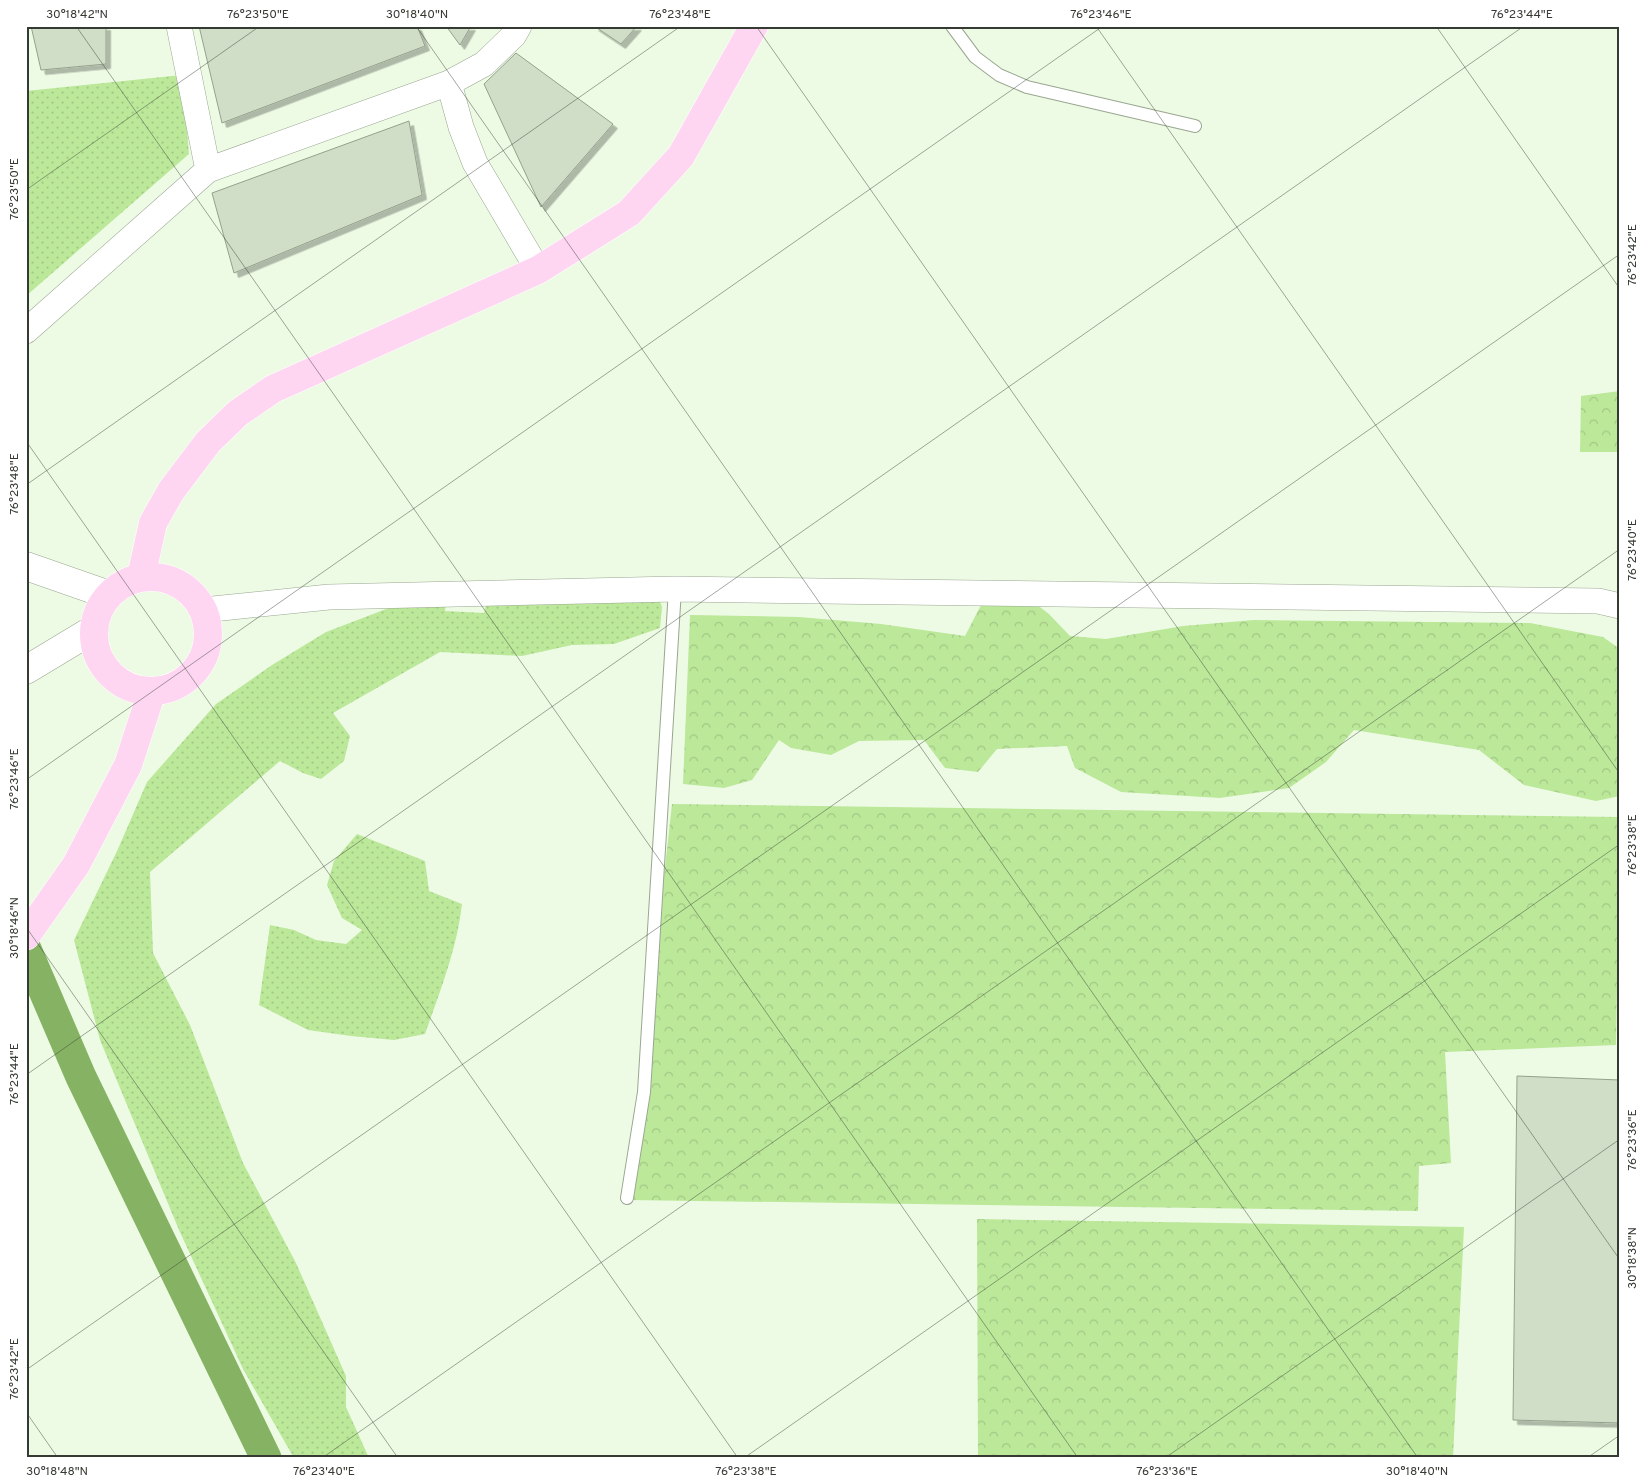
<svg xmlns="http://www.w3.org/2000/svg" width="1646" height="1484" viewBox="0 0 1646 1484" font-family="Overpass,sans-serif">
<style>
.grass{fill:url(#grass-dots)}
.forest{fill:url(#forest-crowns)}
.lines{fill:none;stroke-linecap:round;stroke-linejoin:round}
.canal{stroke:#86b363;stroke-width:31}
.building{fill:#d0ddc7;stroke:#95a18c;filter:url(#shadow)}
.lane-casing{stroke:#9aa691;stroke-width:14}
.street-casing{stroke:#9aa691;stroke-width:26}
.secondary-casing{stroke:#9aa691;stroke-width:29}
.primary-casing{stroke:#fff;stroke-width:29}
.lane{stroke:#fff;stroke-width:12}
.street{stroke:#fff;stroke-width:25}
.secondary{stroke:#fff;stroke-width:28}
.primary{stroke:#fed6f2;stroke-width:28}
.ticks{fill:none;stroke:#353b32;stroke-width:1;stroke-opacity:0.45}
.neatline{fill:none;stroke:#353b32;stroke-width:2}
.ticks-label{font-size:12px;text-anchor:middle;fill:#353b32}
</style>
<defs>
<pattern id="grass-dots" width="8" height="8" patternUnits="userSpaceOnUse" patternTransform="scale(1.25)"><rect width="8" height="8" fill="#bce89a"/><path d="M2 2h.1M6 6h.1" fill="none" stroke="#a2c885" stroke-width="1.8" stroke-linecap="round"/></pattern>
<pattern id="forest-crowns" width="20" height="18" patternUnits="userSpaceOnUse" patternTransform="scale(1.25)"><rect width="20" height="18" fill="#bce89a"/><path d="M2 6a3 3 0 1 1 6 0M12 15a3 3 0 1 1 6 0" fill="none" stroke="#a2c885"/></pattern>
<filter id="shadow"><feDropShadow dx="4.5" dy="4.5" stdDeviation="0" flood-color="#0004"/></filter>
</defs>
<rect width="100%" height="100%" fill="#edfbe4"/>
<path class="grass" d="M182,75L189,154L26,296V91Z
M491,585L655,588L662,607L660,628L614,644L572,645L522,656L440,652L333,713L350,736L344,761L321,779L303,773L280,761L150,872L153,953L190,1025L243,1163L296,1263L346,1376V1407L369,1458H294L243,1369L179,1230L100,1040L74,940L118,849L147,782L216,704L272,665L326,632L415,598L447,593L445,611L484,613Z
M357,834L425,861L429,891L462,904C457,949 440,991 425,1034L394,1040L351,1036L308,1030L259,1005L270,925L294,930L316,940L346,944L362,930L342,918L327,885L334,861Z"/>
<path class="forest" d="M1620,391V452H1580L1581,396Z
M1023,594L1049,614L1070,636L1106,639L1183,626L1254,620L1530,623L1603,637L1620,649V796L1596,801L1524,785L1479,750L1354,730L1326,762L1289,788L1220,798L1121,792L1075,768L1067,746L997,749L978,772L945,768L924,740L859,741L831,755L791,748L779,740L752,780L724,788L683,784L690,615L799,617L881,624L965,636L981,605Z
M672,804L1620,817L1616,1045L1445,1052L1451,1163L1419,1166L1418,1211L628,1200Z
M977,1219L1464,1227L1453,1458H978Z"/>
<g class="lines">
<path class="canal" d="M26,949L81,1077L266,1458"/>
</g>
<path class="building" d="M31,26H106V64L41,70Z
M199,26H417L425,46L222,123Z
M446,26H471L460,45Z
M594,26H637L621,44Z
M516,53L613,124L541,207L484,84Z
M409,121L422,195L234,273L212,193Z
M1517,1076L1620,1080V1423L1513,1420Z"/>
<g class="lines">
<defs>
<path id="lane" d="M952,26L975,57L999,75L1027,87L1195,126
M627,1198L644,1092L675,589"/>
<path id="street" d="M179,26L208,170
M449,83L461,127L475,163L538,270
M26,331L208,170L449,83L484,64L514,35L519,26
M203,610L329,597L675,589L1598,601L1620,606"/>
<path id="secondary" d="M26,566L109,595
M26,670L94,629"/>
<path id="primary" d="M94 634a57 57 0 1 1 114 0a57 57 0 1 1-114 0Z
M141,577L153,523L171,491L208,442L238,413L273,389L538,270L629,213L681,156L754,26
M26,936L76,865L128,765L152,691"/>
</defs>
<use href="#lane" class="lane-casing"/>
<use href="#street" class="street-casing"/>
<use href="#secondary" class="secondary-casing"/>
<use href="#primary" class="primary-casing"/>
<use href="#lane" class="lane"/>
<use href="#street" class="street"/>
<use href="#secondary" class="secondary"/>
<use href="#primary" class="primary"/>
</g>
<path class="ticks" d="M76,26L1078,1458M416,26L1418,1458M756,26L1620,1260M1096,26L1620,774M1436,26L1620,289M26,190L260,26M26,441L738,1458M26,485L681,26M26,780L1103,26M26,927L398,1458M26,1075L1524,26M26,1370L1620,254M26,1412L58,1458M322,1458L1620,549M744,1458L1620,844M1165,1458L1620,1139M1587,1458L1620,1435"/>
<rect width="1646" height="1484" fill="none" stroke="#ffffff" stroke-width="55"/>
<rect x="28" y="28" width="1590" height="1428" class="neatline"/>
<g class="ticks-label">
<text x="77" y="18">30°18'42"N</text>
<text x="258" y="18">76°23'50"E</text>
<text x="417" y="18">30°18'40"N</text>
<text x="680" y="18">76°23'48"E</text>
<text x="1101" y="18">76°23'46"E</text>
<text x="1522" y="18">76°23'44"E</text>
<text transform="translate(14 189) rotate(-90)" y="4">76°23'50"E</text>
<text transform="translate(1632 255) rotate(-90)" y="4">76°23'42"E</text>
<text transform="translate(14 484) rotate(-90)" y="4">76°23'48"E</text>
<text transform="translate(1632 550) rotate(-90)" y="4">76°23'40"E</text>
<text transform="translate(14 779) rotate(-90)" y="4">76°23'46"E</text>
<text transform="translate(1632 845) rotate(-90)" y="4">76°23'38"E</text>
<text transform="translate(14 928) rotate(-90)" y="4">30°18'46"N</text>
<text transform="translate(14 1074) rotate(-90)" y="4">76°23'44"E</text>
<text transform="translate(1632 1140) rotate(-90)" y="4">76°23'36"E</text>
<text transform="translate(1632 1258) rotate(-90)" y="4">30°18'38"N</text>
<text transform="translate(14 1369) rotate(-90)" y="4">76°23'42"E</text>
<text x="57" y="1475">30°18'48"N</text>
<text x="324" y="1475">76°23'40"E</text>
<text x="746" y="1475">76°23'38"E</text>
<text x="1167" y="1475">76°23'36"E</text>
<text x="1417" y="1475">30°18'40"N</text>
</g>
</svg>
